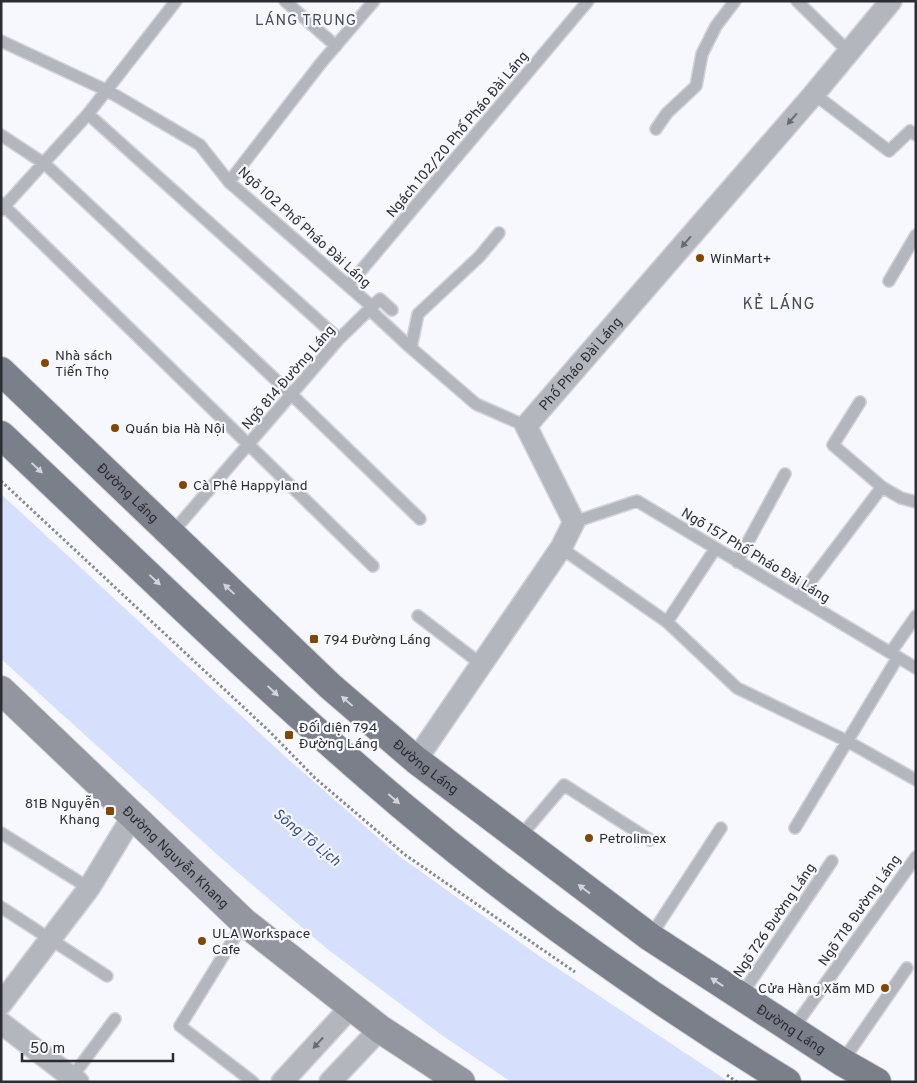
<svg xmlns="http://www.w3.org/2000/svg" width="917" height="1083" viewBox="0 0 917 1083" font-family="Overpass,sans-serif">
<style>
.water{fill:#d6e0fd}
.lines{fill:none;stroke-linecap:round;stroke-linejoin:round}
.service-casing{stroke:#d1d3d9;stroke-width:14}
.minor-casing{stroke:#d1d3d9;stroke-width:24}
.secondary-casing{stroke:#d1d3d9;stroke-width:30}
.primary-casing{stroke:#d1d3d9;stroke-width:30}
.path{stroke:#888a90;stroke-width:3;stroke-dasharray:2.5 2.5;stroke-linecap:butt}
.service{stroke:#b4b6bd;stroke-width:11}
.minor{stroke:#b4b6bd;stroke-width:21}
.secondary{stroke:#93969f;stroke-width:28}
.primary{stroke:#7b7f8a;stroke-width:28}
.oneway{fill:#696b71}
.oneway2{fill:#d1d4db}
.poi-dot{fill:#824700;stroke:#f6f8fe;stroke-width:2}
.labels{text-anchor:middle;stroke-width:4.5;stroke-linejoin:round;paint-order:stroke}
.street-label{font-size:14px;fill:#2b2d33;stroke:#f6f8fe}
.poi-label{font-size:14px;fill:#2b2d33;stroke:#f6f8fe;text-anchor:start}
.neighbourhood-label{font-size:15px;letter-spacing:1px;fill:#464a56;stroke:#f6f8fe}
.water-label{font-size:15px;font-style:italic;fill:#3a4b9c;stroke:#f6f8fe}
.quarter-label{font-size:16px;letter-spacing:1px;fill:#464a56;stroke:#f6f8fe}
</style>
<rect width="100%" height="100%" fill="#f6f8fe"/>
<path class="water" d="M1,494L289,760L399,856L539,956L729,1082H511L443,1036L326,948L221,858L1,659Z"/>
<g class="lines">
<defs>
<path id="service" d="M285,1L336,46
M797,1L849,52
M1,41L108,91L200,145L229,182L369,304L370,310L411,348L476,404L526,426
M814,94L889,151L910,131L916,135
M88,114L339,339
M656,129L667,113L696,86L702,54L716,26L735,1
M1,135L45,164L291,394L420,519
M229,182L321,63L374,1
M1,203L373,566
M1,210L88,114L176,1
M889,281L916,235
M348,286L588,1
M411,348L418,314L479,257L499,233
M860,402L833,445L882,487
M574,522L637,501L916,668
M171,534L339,339L380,299L392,310
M561,548L667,622L737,688L847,741L916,780
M737,562L785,474
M798,598L882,487L901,498L916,502
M418,616L481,664
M667,622L715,549
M891,652L916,616
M795,828L898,657
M1,833L89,888
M519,838L564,785L650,840
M1,907L107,976
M244,922L180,1026L253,1082
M650,937L721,828
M740,997L832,861
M792,1030L916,857
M842,1062L907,968
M72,1077L115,1019"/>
<g id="minor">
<path id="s1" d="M416,760L561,548L574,522L526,426L814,94L891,1"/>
<path d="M1,1004L89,888L134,814"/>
<path d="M1,1023L78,1082"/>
<path d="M282,1082L351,1007"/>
<path d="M330,1082L380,1029"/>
</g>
<g id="secondary">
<path id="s2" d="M1,690L244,922L380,1029L461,1082"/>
</g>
<g id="primary">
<path id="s3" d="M1,371L330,686L416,760L650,937L842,1062L877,1082"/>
<path d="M1,435C133,559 262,687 400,804C521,906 652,999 787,1082"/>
</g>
</defs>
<use href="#service" class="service-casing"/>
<use href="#minor" class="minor-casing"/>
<use href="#secondary" class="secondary-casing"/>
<use href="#primary" class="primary-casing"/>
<path class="path" d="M1,481L269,731L315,778L404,854L575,972
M727,1075L737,1082"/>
<use href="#service" class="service"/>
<use href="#minor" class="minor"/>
<use href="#secondary" class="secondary"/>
<use href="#primary" class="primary"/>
</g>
<defs><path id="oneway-solid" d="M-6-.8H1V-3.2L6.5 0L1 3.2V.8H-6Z" transform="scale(1.25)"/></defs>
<g class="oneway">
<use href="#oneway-solid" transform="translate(792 119) rotate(131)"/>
<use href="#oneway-solid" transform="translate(686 242) rotate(131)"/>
<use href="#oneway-solid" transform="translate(318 1043) rotate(133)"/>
</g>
<g class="oneway2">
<use href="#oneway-solid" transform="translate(37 468) rotate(43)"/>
<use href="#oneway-solid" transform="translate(155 580) rotate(43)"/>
<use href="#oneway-solid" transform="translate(229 589) rotate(-137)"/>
<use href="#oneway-solid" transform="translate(273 691) rotate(43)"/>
<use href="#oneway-solid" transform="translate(347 701) rotate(-139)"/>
<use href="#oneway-solid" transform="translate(394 799) rotate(41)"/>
<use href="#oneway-solid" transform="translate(584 889) rotate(-143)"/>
<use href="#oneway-solid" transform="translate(717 982) rotate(-147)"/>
</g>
<g class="poi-dot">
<circle cx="700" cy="258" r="5"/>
<circle cx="45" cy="363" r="5"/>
<circle cx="115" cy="428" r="5"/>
<circle cx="183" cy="485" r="5"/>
<rect x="309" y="634" width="10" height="10" rx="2.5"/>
<rect x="284" y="730" width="10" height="10" rx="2.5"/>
<rect x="105" y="806" width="10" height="10" rx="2.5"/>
<circle cx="589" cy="838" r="5"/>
<circle cx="202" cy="941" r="5"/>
<circle cx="885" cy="988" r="5"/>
</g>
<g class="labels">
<g class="street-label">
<text transform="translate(457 134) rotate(-50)" y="5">Ngách 102/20 Phố Pháo Đài Láng</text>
<text transform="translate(305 227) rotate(42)" y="5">Ngõ 102 Phố Pháo Đài Láng</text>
<text dy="5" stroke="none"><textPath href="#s1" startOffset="476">Phố Pháo Đài Láng</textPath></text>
<text transform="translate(288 377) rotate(-49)" y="5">Ngõ 814 Đường Láng</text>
<text dy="5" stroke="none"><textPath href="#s3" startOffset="176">Đường Láng</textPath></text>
<text transform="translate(756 555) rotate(31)" y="5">Ngõ 157 Phố Pháo Đài Láng</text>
<text dy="5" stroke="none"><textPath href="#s3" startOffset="581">Đường Láng</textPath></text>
<text dy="5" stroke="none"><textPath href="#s2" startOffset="242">Đường Nguyễn Khang</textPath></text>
<text transform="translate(859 910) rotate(-55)" y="5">Ngõ 718 Đường Láng</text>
<text transform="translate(774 920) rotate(-56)" y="5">Ngõ 726 Đường Láng</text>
<text dy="5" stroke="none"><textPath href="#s3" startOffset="1031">Đường Láng</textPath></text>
</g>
<g class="poi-label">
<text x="710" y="263">WinMart+</text>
<text x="55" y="360">Nhà sách<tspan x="55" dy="16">Tiến Thọ</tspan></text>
<text x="125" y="433">Quán bia Hà Nội</text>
<text x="193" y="490">Cà Phê Happyland</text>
<text x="324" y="644">794 Đường Láng</text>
<text x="299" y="732">Đối diện 794<tspan x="299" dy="16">Đường Láng</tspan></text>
<text x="100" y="808" text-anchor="end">81B Nguyễn<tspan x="100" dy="16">Khang</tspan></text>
<text x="599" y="843">Petrolimex</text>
<text x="212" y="938">ULA Workspace<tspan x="212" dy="16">Cafe</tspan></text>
<text x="875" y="993" text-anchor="end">Cửa Hàng Xăm MD</text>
</g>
<g class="neighbourhood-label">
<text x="306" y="25">LÁNG TRUNG</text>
</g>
<g class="water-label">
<text transform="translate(307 837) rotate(39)" y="5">Sông Tô Lịch</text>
</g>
<g class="quarter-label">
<text x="779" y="309">KẺ LÁNG</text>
</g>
</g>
<rect width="917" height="1083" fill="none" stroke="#2b2d33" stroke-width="5"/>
<path d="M22 1053v8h151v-8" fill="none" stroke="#2b2d33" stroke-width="2.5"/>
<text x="30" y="1053" font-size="15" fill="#2b2d33" stroke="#f6f8fe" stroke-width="4" paint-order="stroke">50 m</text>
</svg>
